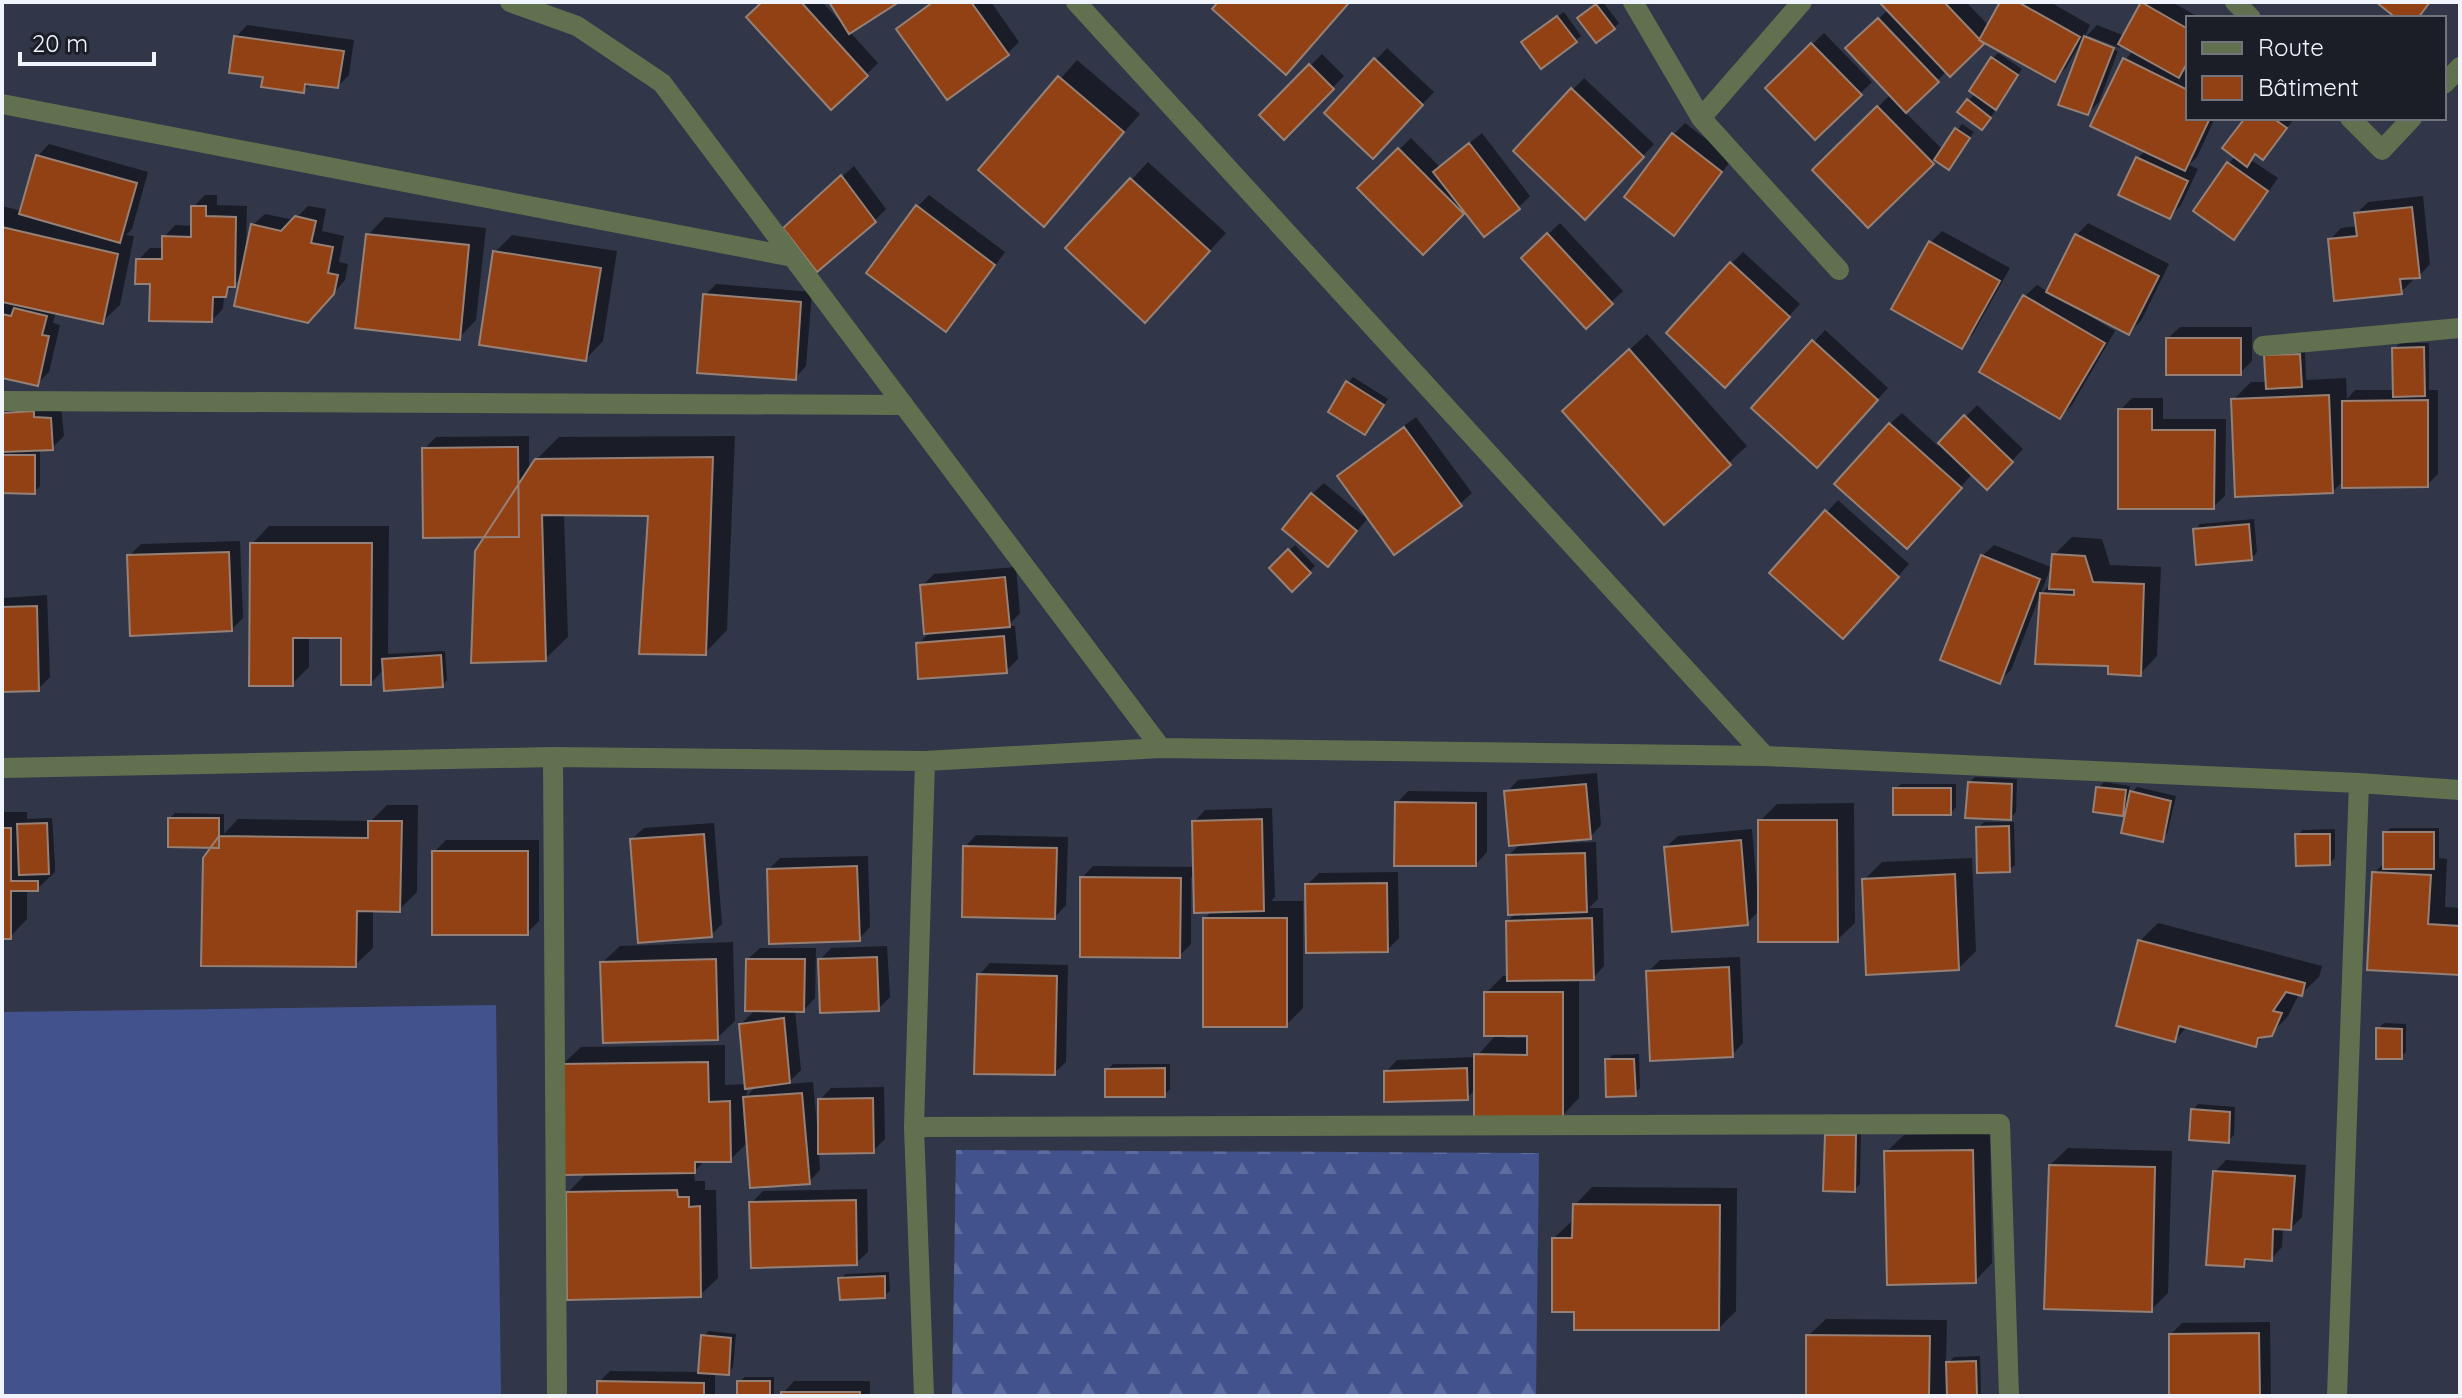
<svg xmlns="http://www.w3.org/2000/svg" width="2462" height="1398" viewBox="0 0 2462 1398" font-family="Quicksand,sans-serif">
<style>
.forest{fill:url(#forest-firs)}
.pitch{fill:#41528d}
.shadow{fill:#0007;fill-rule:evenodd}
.building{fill:#914114;stroke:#978075;stroke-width:2}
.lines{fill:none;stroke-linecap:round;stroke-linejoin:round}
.minor{stroke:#61714f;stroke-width:20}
</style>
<defs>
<pattern id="forest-firs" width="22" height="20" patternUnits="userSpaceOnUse" patternTransform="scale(2)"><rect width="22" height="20" fill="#41528d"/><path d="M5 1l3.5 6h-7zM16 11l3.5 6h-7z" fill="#5d6c9e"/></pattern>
</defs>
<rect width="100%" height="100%" fill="#313749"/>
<path class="forest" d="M956,1150L1539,1153L1536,1396H952Z"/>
<path class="pitch" d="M496,1005L501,1396H2V1012Z"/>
<path class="shadow" d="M764,2H822L842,23L844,22L831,2H895L849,31L878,63L866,75Z
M931,2H991L1019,42L1008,53L898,29Z
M1600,2H1603L1619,23L1614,28L1585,13Z
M1882,2H1966L1989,26L2002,2H2050L2090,25L2084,39L2097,25L2125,36L2144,2H2172L2200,18H2188V66L2183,71L2188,73V118H2215L2197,157L2189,165L2198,169L2181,205L2170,217L2138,158L2146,150L2125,60L2134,50L2121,43L2120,48L2089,36V40L2118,51L2099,102L2088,113L2084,41L2082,40L2066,68L2055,79L1985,40L1950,74L1947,71L1905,112L1943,150L1962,124L1974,132L1949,168L1936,159L1868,225L1815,170L1891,94L1848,48L1889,9Z
M1564,12L1581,36L1575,41L1529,37Z
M247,25L354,40L349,75L338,86L311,83L303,91L265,76L236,37Z
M1824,33L1872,82L1815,137L1768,88Z
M1387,48L1434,92L1373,156L1376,60Z
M1998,53L2022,69L1996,107L1985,99L1983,102L1995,111L1987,122L1968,101L1976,93L1993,58Z
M1322,54L1344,76L1284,137L1261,115Z
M1077,60L1140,114L1044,224L981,169Z
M1584,78L1654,144L1596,206L1515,150Z
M2248,118H2295L2263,157L2257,153L2251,160L2278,178L2245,226L2234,237L2228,164L2236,156Z
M1685,123L1732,159L1685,222L1674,233L1627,197L1674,134Z
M1482,133L1530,196L1519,207L1465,210L1423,252L1360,188L1411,138L1440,167Z
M49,144L148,172L132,229L126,235L134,236L120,305L102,322L56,312L53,323L60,325L49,372L37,384L2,376V206L22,211L38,156Z
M1148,162L1226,233L1162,303L1068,248Z
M854,166L886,209L874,221L797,217Z
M205,195H217V205L247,206L246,250L253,225L265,214L294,220L308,206L326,209L322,231L344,236L339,262L348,264L345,280L320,309L242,277L224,295L223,309L212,320L152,282L138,260L150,248H164V237L175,225L193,226V207Z
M929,195L1005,252L957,318L946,329L917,207Z
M2423,196L2430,264L2419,276H2412L2413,280L2401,292L2330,240L2341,228L2358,226L2356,214L2368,202Z
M385,217L486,228L476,320L459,338L368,235Z
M1560,223L1623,291L1586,326L1523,258Z
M2088,223L2169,264L2141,321L2129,332L2090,312L2088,315L2115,331L2072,405L2060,417L2025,296L2037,285L2048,292L2077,235Z
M1942,231L2010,268L1973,334L1961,346L1931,242Z
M512,235L617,251L603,341L586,359L495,252Z
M1743,252L1800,304L1737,374L1731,264Z
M716,284L812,292L806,366L795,378L705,295Z
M2180,327H2252V361L2240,373L2168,338Z
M1825,330L1888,388L1828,453L1754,408Z
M1647,334L1747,446L1664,522L1582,393Z
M2400,343H2429V390H2438V474L2427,485L2344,480L2333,491L2233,400L2251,382H2267L2266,356L2305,349L2306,380L2346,378L2347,399L2355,390H2395L2394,349Z
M1353,377L1388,399L1365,433L1348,383Z
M2132,398H2163V419H2226L2225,496L2213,507L2120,410Z
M2,403L61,407L64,436L52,448L40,449V486L34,492L2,491Z
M1977,405L2023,449L1999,475L1973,473L1919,535L1890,424L1902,413L1938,446Z
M1416,417L1472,493L1460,504L1339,477L1351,465Z
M529,436V471L536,460L559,437L735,436L727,630L705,653L650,514L564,513L568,637L545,659L488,535L424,449L436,437Z
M1324,483L1367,519L1339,553L1312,494Z
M1838,500L1909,564L1854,625L1772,573Z
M2254,519L2257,552L2252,558L2195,530L2200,524Z
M269,526H389L388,654L445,651L447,680L442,686L384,669L371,683L343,636H309V667L292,684L252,544Z
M2072,537L2102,539L2110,565L2161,567L2157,656L2140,674L2110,664L2042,593L2052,583L2054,555Z
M240,541L243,618L232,629L129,556L141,544Z
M1295,545L1315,566L1292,589L1272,568Z
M1994,545L2051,567L2011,670L1999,681L1982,556Z
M1016,567L1020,613L1008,626H1015L1018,659L1006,671L918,644L930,632L922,586L934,574Z
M47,595L50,677L38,689L2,690V598Z
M1597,773L1601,825L1590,837L1560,839L1561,843L1596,842L1598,899L1589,908H1603L1604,966L1593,978H1579V1098L1562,1116L1476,1089L1467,1098L1386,1072L1397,1060L1476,1057L1497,1034L1486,993L1503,976H1509L1508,921L1517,912L1508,856L1521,843L1507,792L1518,780ZM1505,1034H1529V1038H1505Z
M1975,777L2017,779L2016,812L2010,818L1969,783Z
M2104,782L2130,786L2129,795L2137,787L2176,796L2167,834L2162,839L2129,807L2122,814L2098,788Z
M1901,784H1956V807L1951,813L1895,789Z
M1408,791L1487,792V852L1476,864L1397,803Z
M1854,803L1855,923L1837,940L1760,910L1747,923L1666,847L1678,836L1752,829L1757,888H1760V821L1777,804Z
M387,805H418L417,892L399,910L373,909V948L355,965L214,846L170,818L175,813L224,814V834L238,819L371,821Z
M1272,808L1275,897L1271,901H1303V1008L1286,1025L1205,918L1212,911L1195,877H1191V944L1179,956L1082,878L1093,866L1195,867L1194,822L1205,810Z
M2,812H27V819L52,818L55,864V872L37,889H27V919L10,937H2Z
M1984,822H2014L2015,865L2009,870L1978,828Z
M714,823L722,924L711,935L632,839L644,828Z
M2391,828H2439V858L2447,859L2445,907L2460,908V973L2374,873L2385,862V833Z
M2335,829V858L2330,863L2297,835L2303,830Z
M976,835L1068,837L1066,905L1055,917L965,847Z
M446,840H539V921L527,933L434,852Z
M868,856L870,927L859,939L769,869L780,858Z
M1972,858L1976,951L1959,968L1864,880L1882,862Z
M1398,872L1399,938L1387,950L1307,885L1319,873Z
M2158,923L2322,966L2319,977L2301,994H2299L2288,1016L2271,1034L2265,1035L2256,1045L2187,1027L2175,1040L2118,1025L2140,941Z
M733,942L735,1021L717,1038L602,963L620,946Z
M887,946L890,997L878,1009L820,960L831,948Z
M760,948H816L815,998L804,1010H795L801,1070L787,1084L813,1082L817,1125H820V1100L831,1088L884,1087L885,1139L873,1151L819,1152L820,1170L809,1182L748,1142L730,1160H705L694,1172L695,1181H705V1190H716L718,1278L700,1295L568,1192L588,1172L563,1064L581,1047L725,1045V1085L747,1084L741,1024L756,1009L748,959ZM757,1085L747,1096V1086Z
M1740,957L1743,1043L1732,1055L1648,972L1660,960Z
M990,963L1068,965L1066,1062L1054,1073L979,975Z
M2384,1023L2406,1024V1052L2401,1057L2378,1029Z
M1639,1054L1640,1088L1635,1094L1607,1060L1612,1055Z
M1113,1064H1170V1089L1164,1095L1107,1070Z
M2198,1104L2235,1107L2234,1135L2228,1141L2193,1110Z
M1832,1130L1861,1131L1860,1184L1854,1190L1827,1135Z
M1990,1133L1992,1263L1975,1281L1886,1152L1904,1135Z
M2068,1148L2172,1151L2168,1293L2151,1310L2050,1165Z
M2226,1160L2306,1165L2302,1217L2291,1228H2283L2282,1247L2271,1259L2251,1258L2244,1265L2215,1172Z
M1592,1187L1737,1188L1736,1311L1719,1328L1576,1310L1554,1238L1572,1221H1575V1205Z
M867,1189L868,1252L856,1263L751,1203L763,1191Z
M889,1272L890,1291L884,1296L840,1279L846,1274Z
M1826,1319L1947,1320L1946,1365L1954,1357L1980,1356L1981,1396H1949V1391L1944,1396H1808V1336Z
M2270,1322L2271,1396H2171L2170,1335L2182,1323Z
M709,1331L736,1334L733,1367L728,1373L715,1372V1396H599V1382L610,1371L700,1372L703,1336Z
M745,1377H774V1396H739V1382Z
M794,1381H870V1396H783V1393Z"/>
<path class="building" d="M762,2H801L868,76L831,110L746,17Z
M829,2H899L849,34Z
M933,2H971L1009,55L947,100L896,29Z
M1218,2H1345L1348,4L1286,75L1212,9Z
M1879,2H1944L1984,44L1950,77Z
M2000,2H2018L2080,37L2055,82L1979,40Z
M2141,2L2188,29V61L2179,78L2118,44Z
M2376,2H2430L2418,18H2396Z
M1596,4L1615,29L1596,43L1577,18Z
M1557,16L1577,42L1541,69L1521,42Z
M1878,18L1939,82L1906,113L1845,48Z
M234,36L344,51L338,88L305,84L304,93L261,87L263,77L229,73Z
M2084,36L2114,48L2088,115L2058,105Z
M1811,43L1862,95L1815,140L1765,88Z
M1991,57L2018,75L1996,110L1969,91Z
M1374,58L1423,105L1373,159L1324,113Z
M2123,58L2188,90V118H2210L2185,171L2090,126Z
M1309,64L1334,89L1284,140L1259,115Z
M1058,76L1124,132L1044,227L978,170Z
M1571,88L1644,157L1585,220L1513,151Z
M1967,99L1991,118L1982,130L1957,112Z
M1877,106L1934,164L1868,228L1812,170Z
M2245,118H2279L2277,121L2287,128L2263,160L2255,154L2247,167L2222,148Z
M1955,128L1970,138L1949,170L1934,160Z
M1672,133L1722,172L1674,236L1624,197Z
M1469,143L1520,209L1484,237L1433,172Z
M1398,148L1464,214L1423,255L1357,188Z
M36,155L137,183L120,243L19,214Z
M2136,157L2188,181L2170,219L2118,195Z
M2227,162L2268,191L2234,240L2193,211Z
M841,175L876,222L817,272L783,228Z
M1130,178L1210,251L1145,323L1065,248Z
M916,205L995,265L946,332L866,273Z
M191,206H206V216L236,217L235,287H228L226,297H213L212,322L149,321L150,284H135L136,259H162V236L191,237Z
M2412,207L2420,278L2400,279L2402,294L2334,301L2328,239L2357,236L2354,213Z
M295,216L316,221L311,243L333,247L328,273L338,275L334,294L308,323L234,306L251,224L281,231Z
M2,227L118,254L103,324L2,302Z
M1547,233L1613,304L1586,329L1521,258Z
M366,234L469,245L460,340L355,328Z
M2075,234L2159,276L2129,335L2046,292Z
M1929,241L2000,281L1962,349L1891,309Z
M493,251L601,268L586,361L479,345Z
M1730,262L1790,317L1725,388L1666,333Z
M703,294L801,302L796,380L697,373Z
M2023,295L2105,343L2060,419L1979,372Z
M14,308L47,316L42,335L49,336L38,386L2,378V314L11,316Z
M2166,338H2241V375H2166Z
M1812,340L1878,400L1817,468L1751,408Z
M2424,347L2425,396L2393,397L2392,348Z
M1629,349L1731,465L1664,525L1562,411Z
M2300,354L2302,387L2266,389L2264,355Z
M1346,381L1384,405L1365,435L1328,412Z
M2329,395L2333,493L2235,497L2231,399Z
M2428,400V487L2342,488V401Z
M2118,409H2152V430H2215L2214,509H2118Z
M34,411V417L51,418L53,450L2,452V413Z
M1964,415L2013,462L1987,490L1938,443Z
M1889,423L1962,488L1907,549L1834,484Z
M1404,427L1462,506L1394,555L1337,476Z
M518,447L519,537L423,538L422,448Z
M2,455H35V494L2,493Z
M713,457L706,655L639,654L648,516L542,515L546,661L471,663L475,551L535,459Z
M1311,493L1357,531L1328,567L1282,529Z
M1825,510L1899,577L1843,639L1769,573Z
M2249,524L2252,560L2196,565L2193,529Z
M250,543H372L371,685H341V638H293V686H249Z
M1288,549L1311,573L1292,592L1269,568Z
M229,552L232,631L130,636L127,555Z
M2052,554L2085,556L2093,582L2144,584L2141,676L2108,674V666L2035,664L2040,593L2074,595V590L2049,589Z
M1981,555L2040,579L2000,684L1940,660Z
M1005,577L1010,627L924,634L920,585Z
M37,606L39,691L2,692V607Z
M1004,636L1007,673L918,679L916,643Z
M441,655L443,687L384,691L382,659Z
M1968,782L2012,784L2011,820L1965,818Z
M1586,784L1591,839L1509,846L1504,791Z
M2096,787L2126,790L2123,816L2093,812Z
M1893,788H1951V815H1893Z
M2130,791L2171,801L2163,842L2121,833Z
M1395,802L1476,803V866H1394Z
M168,818H219V848L168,847Z
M1262,819L1264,911L1194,913L1192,821Z
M1758,820H1837L1838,942H1758Z
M368,821H402L400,912L357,911L356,967L201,966L203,858L219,836L368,838Z
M47,823L49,874L19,875L17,824Z
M2009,826L2010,872L1977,873L1976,827Z
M2,828H11V881H38V891H11V939H2Z
M2383,832H2434V869H2383Z
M704,834L712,937L638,943L630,839Z
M2295,834H2330V865L2296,866Z
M1741,840L1748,925L1672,932L1664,847Z
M963,846L1057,848L1055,919L962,917Z
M432,851H528V935H432Z
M1585,853L1587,912L1508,915L1506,855Z
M857,866L860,941L769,944L767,869Z
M2372,872L2431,875L2428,924L2460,926V975L2367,970Z
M1955,874L1959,970L1866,975L1862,879Z
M1080,877L1181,878L1180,958L1080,957Z
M1387,883L1388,952L1306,953L1305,884Z
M1203,918H1287V1027H1203Z
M1592,918L1594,980L1507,981L1506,921Z
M2138,940L2305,983L2302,996L2286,992L2273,1011L2282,1013L2272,1036L2258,1038L2256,1047L2179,1026L2175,1042L2116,1026Z
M877,957L879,1011L820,1013L818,959Z
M716,959L718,1040L603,1043L600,962Z
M746,959H805L804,1012L745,1011Z
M1729,967L1733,1057L1650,1061L1646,971Z
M977,974L1057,976L1055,1075L974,1074Z
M1484,992H1563V1118H1474V1054L1527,1055V1036H1484Z
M784,1018L790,1083L745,1089L739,1024Z
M2376,1028L2402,1029V1059H2376Z
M1605,1059H1634L1636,1096L1606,1097Z
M708,1062L709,1102L730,1101L731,1162H695V1173L563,1175L561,1064Z
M1165,1068V1097H1105V1069Z
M1467,1068L1468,1100L1384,1102V1071Z
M802,1093L810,1184L750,1188L743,1097Z
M873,1098L874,1153L818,1154V1099Z
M2191,1109L2230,1112L2229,1143L2189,1140Z
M1825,1135H1856L1855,1192L1823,1191Z
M1973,1150L1976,1283L1887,1285L1884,1151Z
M2049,1165L2155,1167L2152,1312L2044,1309Z
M2213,1171L2295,1176L2291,1230L2273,1229L2272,1261L2245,1259L2244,1267L2206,1265Z
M677,1190L678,1197H689V1207L700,1206L701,1297L567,1300L566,1192Z
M856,1200L857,1265L751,1268L749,1202Z
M1573,1204L1720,1205L1719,1330H1574V1312H1552V1238H1572Z
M885,1276V1298L840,1300L838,1278Z
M2259,1333L2260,1396H2169V1334Z
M701,1335L731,1338L729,1375L698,1373Z
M1806,1335L1930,1336L1929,1396H1806Z
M1976,1361L1977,1396H1947L1946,1362Z
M597,1381L704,1383V1396H597Z
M737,1381H770V1396H737Z
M781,1392H860V1396H781Z"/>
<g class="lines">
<path class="minor" d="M510,2L577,26L662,83L1161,748
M1076,2L1765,756
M1633,2L1701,118L1839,270
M2235,2L2251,18
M2444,84L2460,67
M2,104L793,257
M1701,118L1802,2
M2350,118L2382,150L2412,118
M2263,346L2460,328
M2,401L904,405
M553,757L557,1396
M2,768L553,757L925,761L1161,748L1765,756L2359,783L2460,790
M914,1127L2000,1124L2009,1396
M924,1396L914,1127L925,761
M2337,1396L2359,783"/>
</g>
<rect width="2462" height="1398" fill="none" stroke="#f0f4fd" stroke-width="8"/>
<rect x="2186" y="16" width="260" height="104" fill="#1c1e27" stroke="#71747d" stroke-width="2"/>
<rect x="2202" y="42" width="40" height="12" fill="#61714f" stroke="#71747d" stroke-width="2"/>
<text x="2258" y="56" font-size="24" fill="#f0f4fd">Route</text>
<rect x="2202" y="76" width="40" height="24" fill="#914114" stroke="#71747d" stroke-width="2"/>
<text x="2258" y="96" font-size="24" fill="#f0f4fd">Bâtiment</text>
<path d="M20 52v12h134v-12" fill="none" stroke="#f0f4fd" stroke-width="4"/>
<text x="32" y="52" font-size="24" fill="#f0f4fd" stroke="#1c1e27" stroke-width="6" paint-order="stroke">20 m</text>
</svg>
